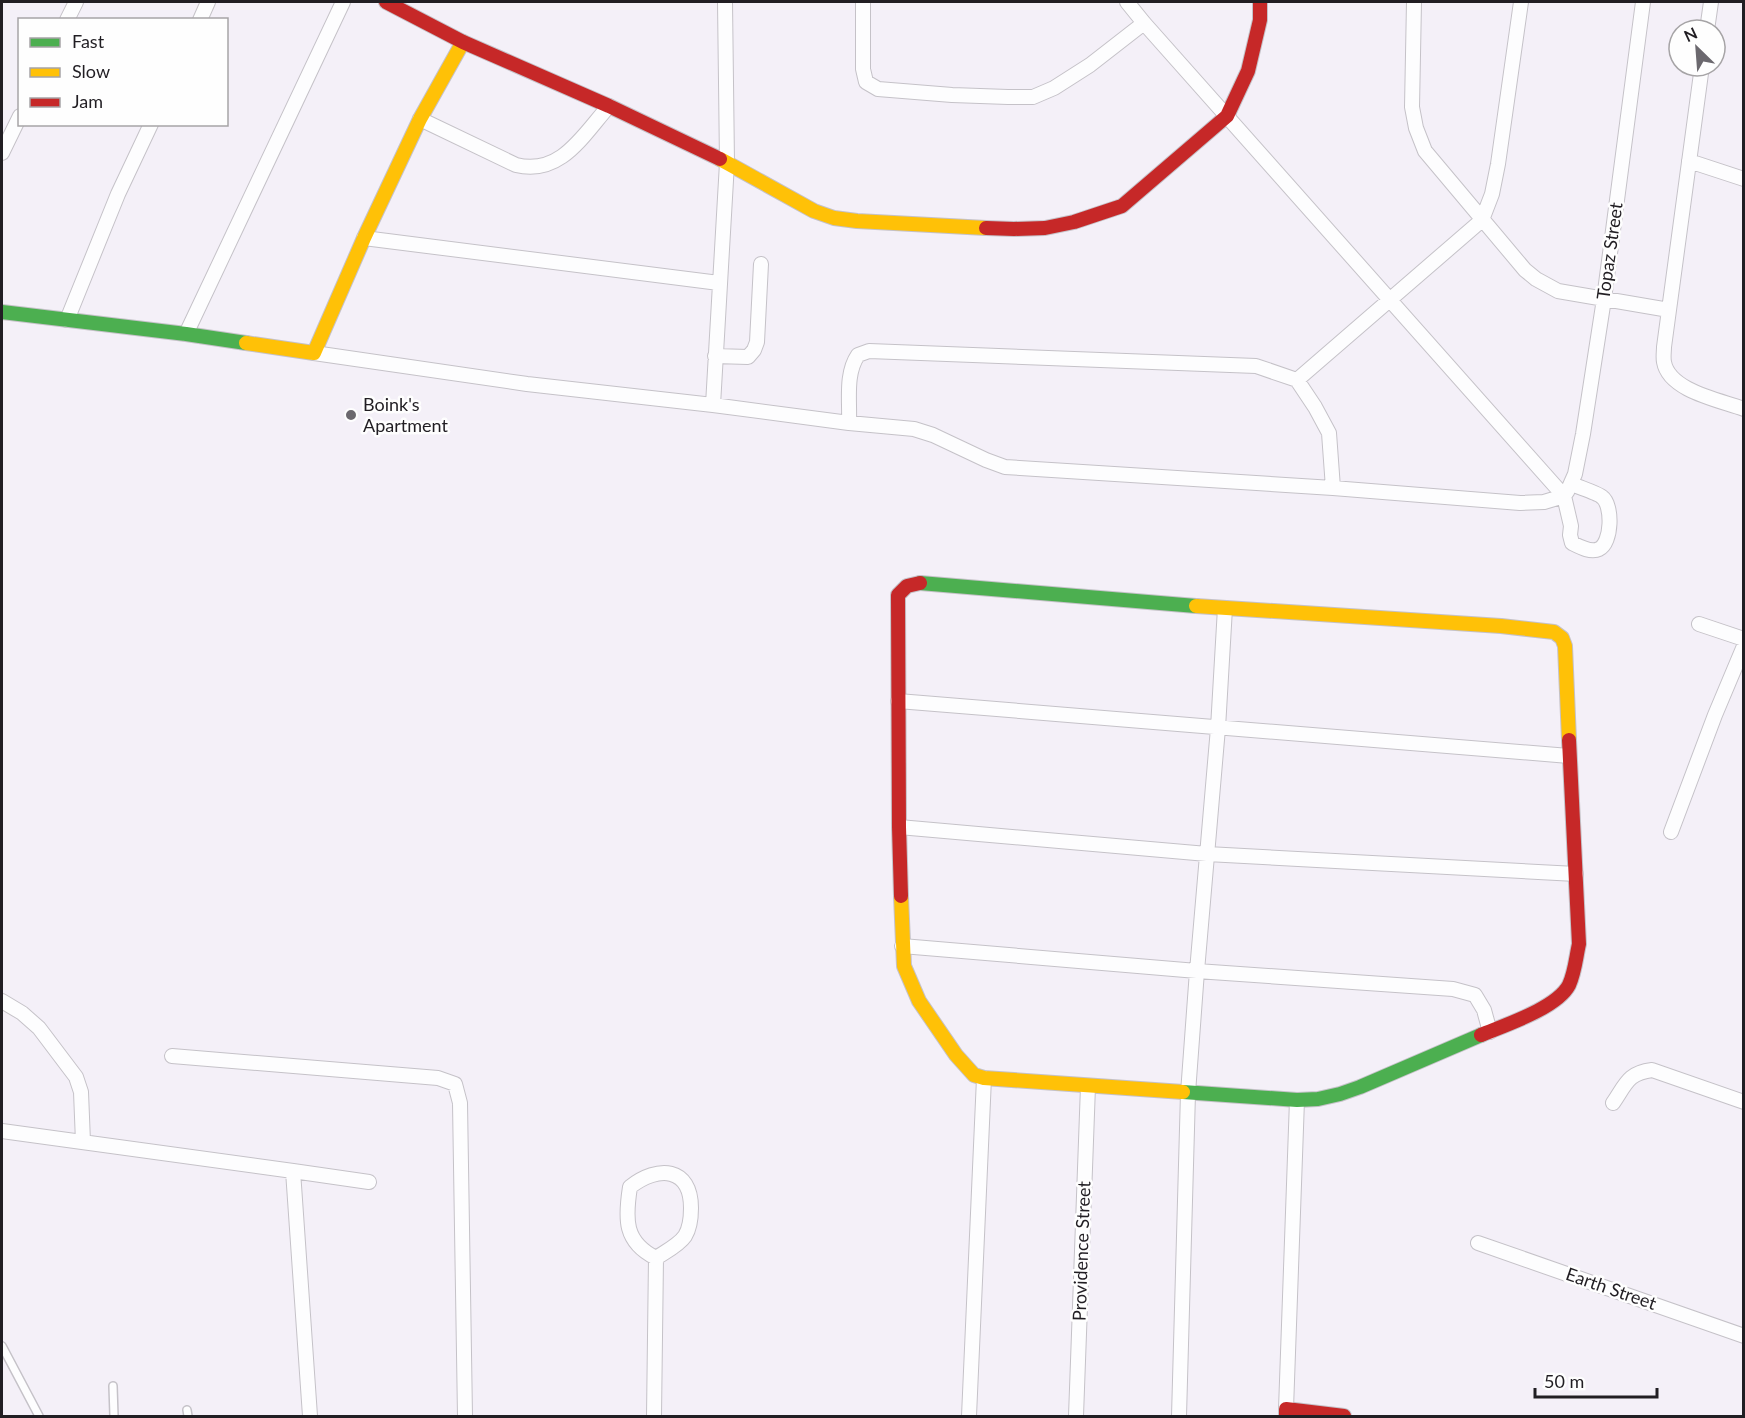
<svg xmlns="http://www.w3.org/2000/svg" width="1745" height="1418" viewBox="0 0 1745 1418" font-family="Lato,sans-serif">
<style>
.lines{fill:none;stroke-linecap:round;stroke-linejoin:round}
.lane-casing{stroke:#c5c2c8;stroke-width:10}
.street-casing{stroke:#c5c2c8;stroke-width:16}
.fast-casing{stroke:#c5c2c8;stroke-width:16}
.slow-casing{stroke:#c5c2c8;stroke-width:16}
.jam-casing{stroke:#c5c2c8;stroke-width:16}
.lane{stroke:#fdfdfe;stroke-width:7}
.street{stroke:#fdfdfe;stroke-width:14}
.fast{stroke:#4caf50;stroke-width:14}
.slow{stroke:#ffc107;stroke-width:14}
.jam{stroke:#c62828;stroke-width:14}
.poi-dot{fill:#6b686e;stroke:#fefefe;stroke-width:2}
.labels{text-anchor:middle;stroke-width:5;stroke-linejoin:round;paint-order:stroke}
.street-label{font-size:18px;fill:#211e23;stroke:#fefefe}
.poi-label{font-size:18px;fill:#211e23;stroke:#fefefe;text-anchor:start}
</style>
<rect width="100%" height="100%" fill="#f4f0f8"/>
<g class="lines">
<defs>
<path id="lane" d="M2,1346L39,1416
M113,1386L114,1416
M187,1410L188,1416"/>
<path id="street" d="M863,2V69L866,82L878,89L952,95L1008,97H1033L1054,88L1090,65L1144,23
M1127,2L1144,23L1564,496L1571,526L1570,535L1572,543C1580,547 1591,553 1599,549C1612,543 1613,505 1602,497C1598,493 1578,487 1572,484
M1414,2L1412,107L1416,128L1425,151L1525,270L1536,279L1558,291L1669,310
M67,20L76,2
M200,20L208,2
M1707,30L1711,2
M1702,66L1664,347C1664,352 1663,357 1664,362C1669,391 1720,400 1744,409
M420,119L516,165C561,176 583,135 609,106
M2,153L20,116
M1689,161L1744,179
M364,238L719,283
M67,320L118,194L151,124
M186,334L343,2
M314,353L527,384L713,405L849,423L914,429L933,435L986,460L1005,467L1333,488L1520,503L1544,502L1564,496
M715,356L748,357L754,350L757,342L761,264
M1297,380L1482,220L1492,194L1498,164L1521,2
M713,405L727,163L725,2
M849,423C850,401 845,374 858,355L869,351L1256,366L1297,380L1315,407L1329,433L1333,488
M1567,492L1575,474L1583,434L1604,299L1643,2
M1699,624L1744,639
M898,701L1569,756
M899,827L1207,854L1576,874
M1671,832L1715,715L1744,646
M902,946L1197,971L1453,989L1475,995L1484,1010L1490,1032
M2,1001L22,1013L39,1028L76,1077L81,1092L83,1142
M172,1056L438,1078L455,1084L460,1103L465,1416
M1613,1103C1626,1084 1628,1073 1652,1070L1744,1102
M2,1131L293,1171L310,1416
M293,1171L369,1182
M1478,1243L1744,1336
M1286,1409L1297,1100
M654,1416L656,1258C665,1252 679,1245 685,1236C690,1228 691,1217 691,1208C691,1167 658,1165 630,1187C625,1219 624,1242 656,1258
M969,1416L984,1078
M1076,1416L1088,1086
M1179,1416L1188,1093L1197,971L1218,728L1225,608"/>
<path id="fast" d="M2,312L186,334L246,343
M920,583L1196,606
M1183,1092L1297,1100L1318,1099L1340,1094L1360,1087L1481,1035"/>
<path id="slow" d="M720,159L814,211L834,218L857,221L986,228
M246,343L314,353L364,238L420,119L463,42
M1196,606L1501,626L1554,632L1562,638L1565,646L1569,740
M901,896L904,966L919,1001L956,1055L974,1075L984,1078L1183,1092"/>
<path id="jam" d="M386,2L463,42L609,106L720,159
M986,228L1014,229L1045,228L1074,222L1122,206L1227,116L1248,71L1260,20V2
M901,896L899,827L898,595L907,586L920,583
M1481,1035C1505,1025 1557,1008 1569,985C1575,972 1576,957 1579,944L1569,740
M1286,1416V1409L1344,1416"/>
</defs>
<use href="#lane" class="lane-casing"/>
<use href="#street" class="street-casing"/>
<use href="#fast" class="fast-casing"/>
<use href="#slow" class="slow-casing"/>
<use href="#jam" class="jam-casing"/>
<use href="#lane" class="lane"/>
<use href="#street" class="street"/>
<use href="#fast" class="fast"/>
<use href="#slow" class="slow"/>
<use href="#jam" class="jam"/>
</g>
<circle class="poi-dot" cx="351" cy="415" r="6"/>
<g class="labels">
<g class="street-label">
<text transform="translate(1610 251) rotate(-82)" y="6">Topaz Street</text>
<text transform="translate(1082 1251) rotate(-88)" y="6">Providence Street</text>
<text transform="translate(1611 1289) rotate(19)" y="6">Earth Street</text>
</g>
<g class="poi-label">
<text x="363" y="411">Boink's<tspan x="363" dy="21">Apartment</tspan></text>
</g>
</g>
<rect width="1745" height="1418" fill="none" stroke="#211e23" stroke-width="6"/>
<rect x="18" y="18" width="210" height="108" fill="#fefefe" stroke="#a6a4a6" stroke-width="1.5"/>
<rect x="30" y="38" width="30" height="9" fill="#4caf50" stroke="#a6a4a6" stroke-width="1.5"/>
<text x="72" y="48" font-size="18" fill="#211e23">Fast</text>
<rect x="30" y="68" width="30" height="9" fill="#ffc107" stroke="#a6a4a6" stroke-width="1.5"/>
<text x="72" y="78" font-size="18" fill="#211e23">Slow</text>
<rect x="30" y="98" width="30" height="9" fill="#c62828" stroke="#a6a4a6" stroke-width="1.5"/>
<text x="72" y="108" font-size="18" fill="#211e23">Jam</text>
<g transform="translate(1697 48) rotate(335)"><circle r="28" fill="#fefefe" stroke="#a6a4a6" stroke-width="1.5"/>
<path d="M0-4.5L10 22L0 15L-10 22Z" fill="#6b686e"/>
<text y="-9" font-size="16" font-weight="bold" text-anchor="middle" fill="#211e23">N</text>
</g>
<path d="M1535 1388v9h122v-9" fill="none" stroke="#211e23" stroke-width="3"/>
<text x="1544" y="1388" font-size="18" fill="#211e23" stroke="#fefefe" stroke-width="4.5" paint-order="stroke">50 m</text>
</svg>
